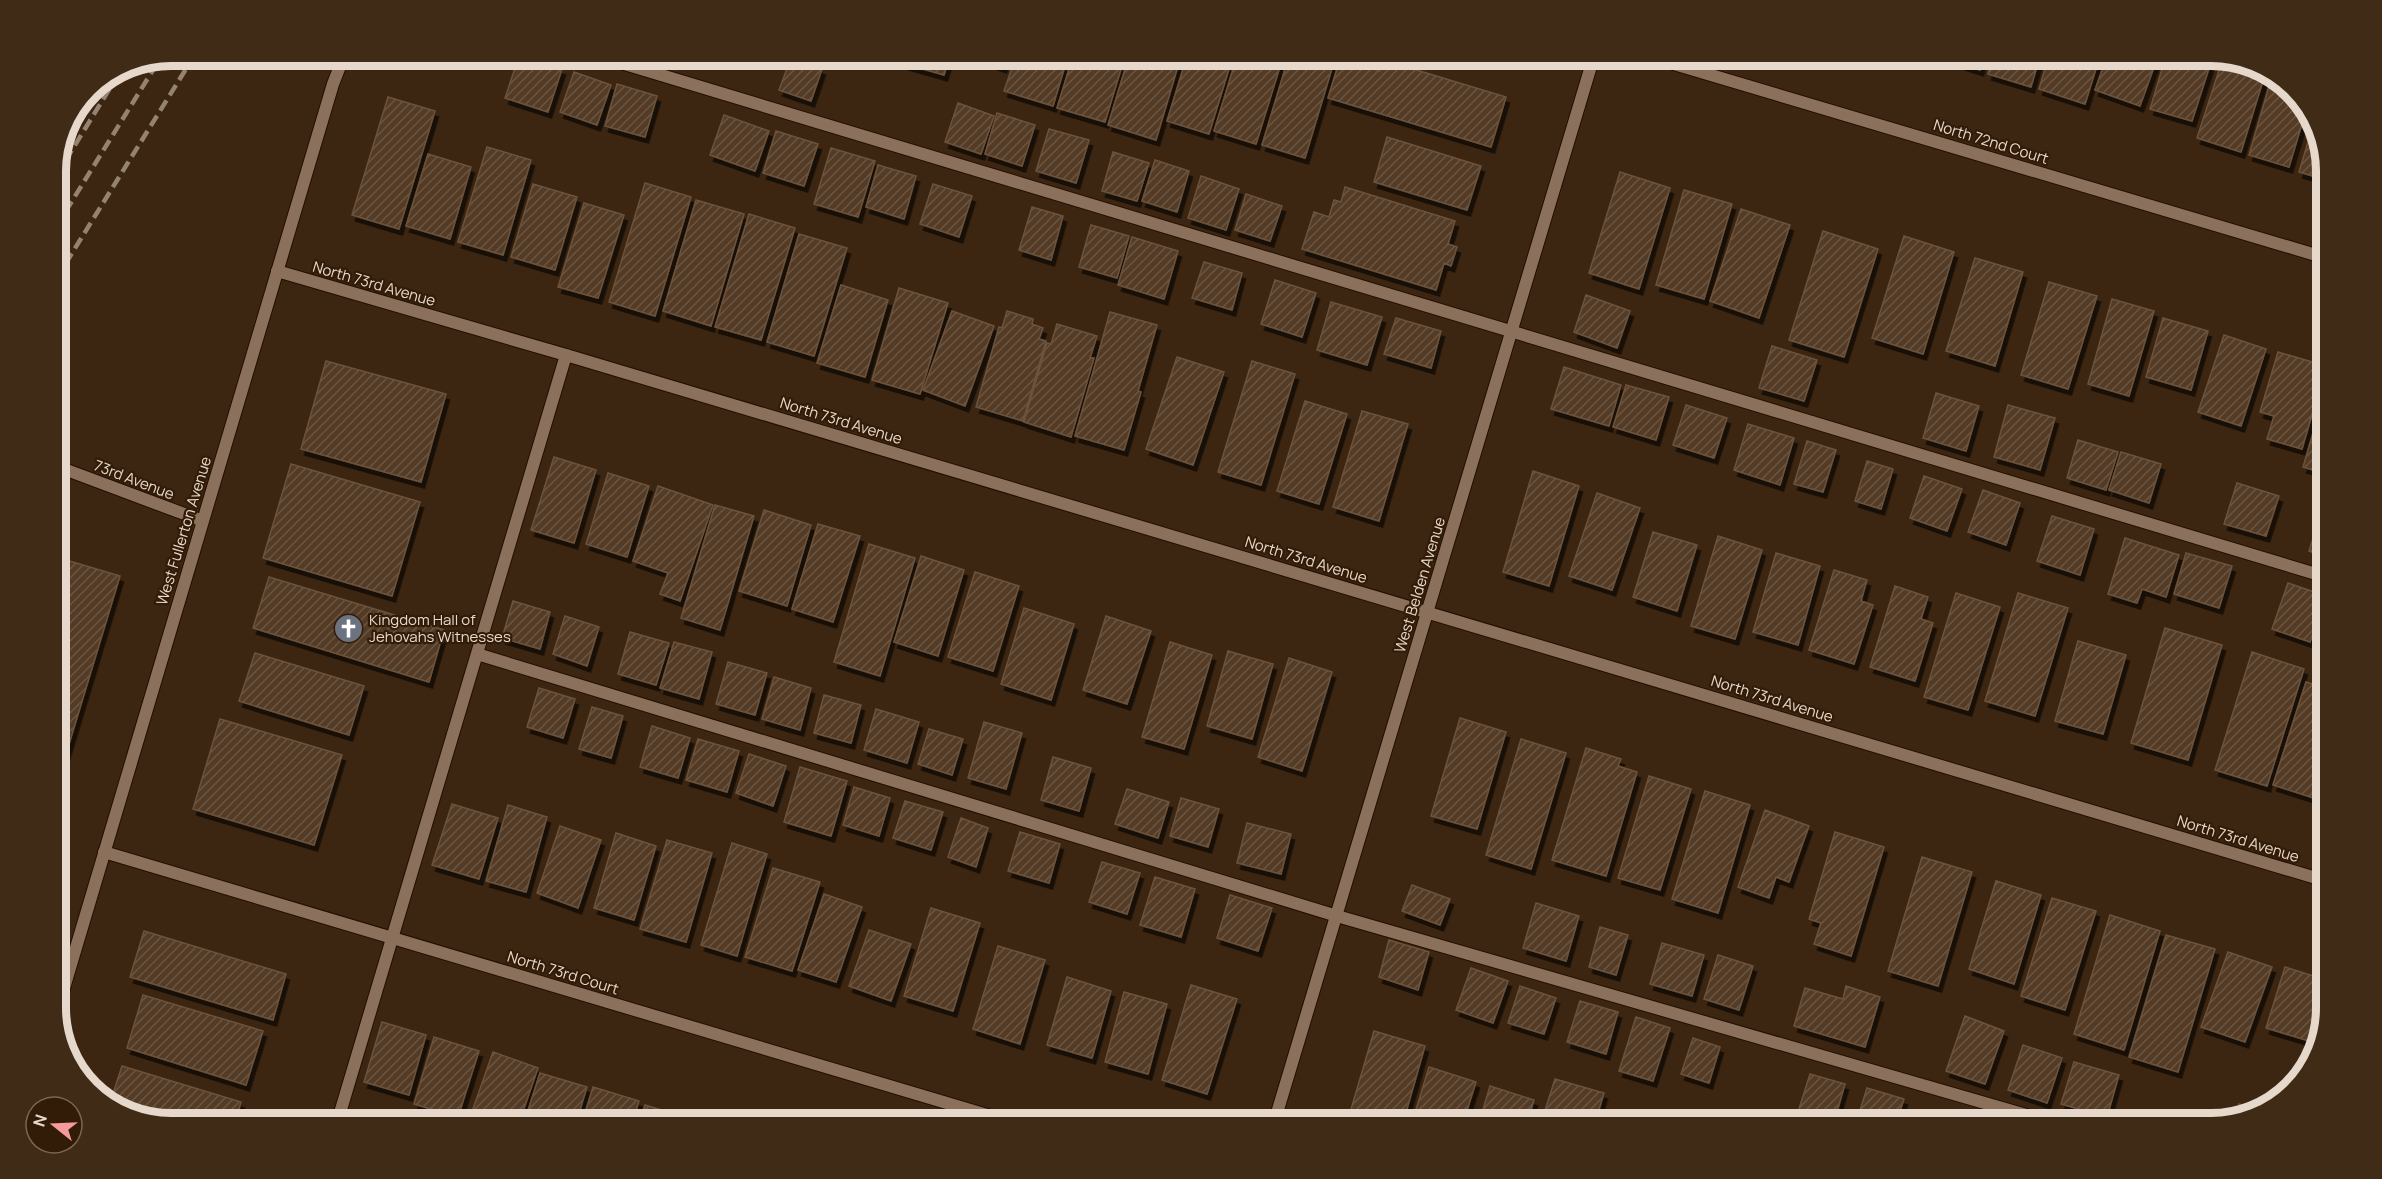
<svg xmlns="http://www.w3.org/2000/svg" width="2382" height="1179" viewBox="0 0 2382 1179" font-family="Manrope,sans-serif">
<style>
.building{fill:url(#building-hatch);stroke:#6c533d;stroke-width:1.5;filter:url(#shadow)}
.lines{fill:none;stroke-linecap:round;stroke-linejoin:round}
.service-casing{stroke:#230e00;stroke-width:14}
.minor-casing{stroke:#230e00;stroke-width:14}
.tertiary-casing{stroke:#230e00;stroke-width:14}
.service{stroke:#8b715b;stroke-width:12}
.minor{stroke:#8b715b;stroke-width:12}
.tertiary{stroke:#8b715b;stroke-width:12}
.rail{stroke:#958372;stroke-width:4.5;stroke-dasharray:12 6;stroke-linecap:butt}
.labels{text-anchor:middle;stroke-width:4.5;stroke-linejoin:round;paint-order:stroke}
.street-label{font-size:15px;fill:#e7d8cc;stroke:#321c07}
.poi-label{font-size:15px;fill:#e7d8cc;stroke:#321c07;text-anchor:start}
.rim{fill:none;stroke:#e7d8cc;stroke-width:8}
</style>
<defs>
<pattern id="building-hatch" width="6" height="6" patternUnits="userSpaceOnUse" patternTransform="scale(1.5)"><rect width="6" height="6" fill="#523a25"/><path d="M-1 1l2-2M0 6l6-6M5 7l2-2" fill="none" stroke="#6b5643"/></pattern>
<filter id="shadow"><feDropShadow dx="3.5" dy="6" stdDeviation="0" flood-color="#0009"/></filter>
</defs>
<rect width="100%" height="100%" fill="#3c2611"/>
<path class="building" d="M519,56L562,69L548,112L505,98Z
M905,56H950L944,75L902,63Z
M971,56H1007L1003,67Z
M1016,56H1068L1053,106L1004,91Z
M1073,56H1125L1105,122L1057,108Z
M1129,56H1181L1156,140L1108,125Z
M1187,56H1233L1209,134L1167,121Z
M1237,56L1283,57L1256,144L1214,131Z
M1289,56H1301L1333,65L1305,158L1262,145Z
M1937,56H1984L1980,70Z
M1993,56H2040L2031,87L1988,74Z
M2049,56H2100L2085,104L2039,89Z
M2107,56H2158L2140,106L2095,90Z
M2166,56H2213L2192,121L2150,109Z
M791,58L822,69L811,101L779,90Z
M2223,58L2266,71L2241,152L2197,138Z
M1340,59L1380,71L1383,60L1506,97L1491,147L1328,98Z
M574,72L611,85L597,125L560,112Z
M2272,76L2307,107L2289,167L2249,155Z
M617,84L657,96L645,137L605,126Z
M388,97L435,111L399,229L352,215Z
M958,103L994,116L981,154L945,142Z
M997,113L1035,125L1022,166L985,154Z
M724,115L769,131L755,171L710,155Z
M2313,125L2326,164V180L2299,172Z
M1049,129L1089,140L1076,183L1036,171Z
M776,131L818,144L804,186L763,173Z
M1387,137L1481,166L1467,210L1374,182Z
M487,147L531,160L503,255L458,242Z
M831,148L875,161L858,217L814,204Z
M1113,152L1149,163L1137,201L1102,191Z
M428,154L471,167L450,239L406,226Z
M1155,160L1189,171L1177,212L1142,201Z
M878,165L916,176L904,219L866,207Z
M1620,172L1670,188L1639,289L1589,273Z
M1201,176L1239,189L1226,230L1188,218Z
M645,183L691,197L655,316L609,302Z
M533,184L577,197L555,270L511,257Z
M933,184L972,196L959,237L920,224Z
M1345,187L1455,221L1448,244L1457,247L1451,266L1444,263L1436,290L1302,249L1314,212L1329,217L1334,200L1341,202Z
M1684,190L1732,204L1704,299L1656,285Z
M1246,194L1282,206L1270,241L1235,230Z
M696,200L744,214L711,326L663,311Z
M584,203L624,215L598,298L558,287Z
M1032,207L1063,216L1051,260L1019,250Z
M1741,209L1790,225L1759,318L1710,301Z
M749,214L795,228L761,340L715,327Z
M1091,225L1129,236L1117,278L1079,267Z
M1823,231L1878,249L1844,357L1789,340Z
M799,234L847,248L814,356L767,342Z
M1904,236L1954,252L1923,354L1872,338Z
M1132,237L1178,251L1164,299L1118,285Z
M1975,258L2023,272L1995,366L1946,351Z
M1204,262L1242,273L1232,310L1192,298Z
M1275,280L1316,293L1302,337L1261,324Z
M2049,282L2097,296L2068,389L2021,375Z
M841,285L888,300L865,377L817,363Z
M899,288L948,303L920,394L872,380Z
M1586,295L1630,311L1617,348L1574,332Z
M2112,299L2154,311L2129,396L2088,384Z
M1331,302L1382,317L1367,365L1317,350Z
M952,311L994,326L965,406L923,390Z
M1007,311L1033,319L1032,324L1043,328L1039,339L1046,341L1023,421L976,407L999,327L1002,328Z
M1110,312L1157,325L1138,391L1141,392L1124,450L1075,436Z
M1396,318L1441,331L1431,368L1384,354Z
M2163,318L2208,331L2191,390L2146,377Z
M1057,324L1097,336L1090,358H1094L1071,437L1024,422L1047,343L1051,344Z
M2224,335L2266,349L2241,426L2198,412Z
M1772,346L1817,360L1804,401L1759,388Z
M2278,352L2326,366L2302,449L2267,439L2274,416L2260,412Z
M1177,357L1224,372L1193,465L1146,449Z
M326,361L446,394L421,482L301,449Z
M1252,361L1295,374L1261,485L1218,472Z
M1564,367L1621,385L1609,426L1551,409Z
M1626,385L1669,397L1656,440L1613,427Z
M2326,389V474L2303,467Z
M1936,393L1979,406L1966,451L1923,438Z
M1305,401L1347,414L1319,504L1277,491Z
M1686,405L1727,418L1714,458L1673,445Z
M2008,405L2055,418L2040,470L1994,457Z
M1362,411L1408,424L1379,521L1333,507Z
M1748,424L1794,438L1780,485L1734,470Z
M2078,440L2118,452L2106,490L2067,478Z
M1807,441L1836,450L1823,492L1794,484Z
M2121,452L2161,464L2149,503L2109,490Z
M554,457L596,470L574,543L531,530Z
M1867,461L1893,469L1881,509L1855,501Z
M291,464L420,502L392,596L263,558Z
M1533,471L1579,486L1549,586L1503,572Z
M608,473L649,486L627,557L586,544Z
M1924,476L1962,489L1947,531L1910,518Z
M2237,483L2279,496L2266,536L2224,524Z
M658,486L713,505L680,601L660,594L668,573L633,561Z
M1983,490L2020,503L2006,545L1968,532Z
M1597,493L1640,508L1612,590L1569,576Z
M715,505L754,516L720,630L681,618Z
M764,510L811,525L787,606L739,591Z
M2322,511L2326,513V557L2309,551Z
M2052,516L2094,529L2080,575L2037,561Z
M818,524L860,536L833,622L792,609Z
M1653,532L1697,545L1677,611L1633,597Z
M1718,536L1762,550L1735,639L1691,626Z
M2125,538L2179,555L2166,597L2142,589L2137,603L2108,594Z
M869,544L915,558L880,676L834,662Z
M1776,553L1820,566L1798,645L1753,632Z
M2186,553L2232,566L2219,608L2174,594Z
M921,556L964,570L938,656L894,642Z
M56,557L120,576L56,787Z
M1834,570L1867,580L1861,601L1873,605L1854,664L1809,650Z
M975,572L1019,586L993,671L948,657Z
M269,577L444,630L429,682L253,628Z
M2288,583L2326,596L2310,642L2272,629Z
M1895,586L1928,597L1921,619L1933,623L1915,681L1870,667Z
M1956,593L2000,607L1968,710L1924,697Z
M2018,593L2068,608L2035,716L1985,701Z
M513,601L550,612L540,649L502,638Z
M1024,608L1074,624L1051,700L1001,684Z
M565,616L599,627L587,666L553,654Z
M1106,616L1151,631L1127,704L1083,690Z
M2165,628L2222,645L2188,760L2131,743Z
M630,632L669,643L656,685L618,674Z
M2078,641L2126,655L2103,734L2055,721Z
M674,642L712,652L699,699L660,688Z
M1170,642L1212,655L1184,749L1142,737Z
M1228,651L1273,664L1252,739L1207,726Z
M2252,652L2304,669L2267,786L2215,770Z
M255,653L364,686L349,735L239,701Z
M1289,658L1332,672L1302,771L1258,757Z
M728,662L767,673L755,715L716,704Z
M774,677L811,688L800,730L762,719Z
M2306,682L2326,688V791L2323,801L2273,785Z
M539,688L575,699L563,738L527,727Z
M824,695L861,705L851,743L814,733Z
M592,707L623,716L611,758L579,749Z
M876,709L919,722L907,763L864,750Z
M1460,718L1506,732L1477,829L1431,816Z
M220,719L342,755L314,845L193,809Z
M984,722L1022,733L1006,789L968,778Z
M652,726L690,738L678,778L640,767Z
M929,729L963,739L952,775L918,764Z
M698,739L739,751L727,792L686,780Z
M1521,739L1566,753L1531,869L1486,855Z
M1586,748L1621,759L1618,766L1637,772L1606,876L1552,860Z
M749,754L786,766L773,806L736,793Z
M1053,757L1091,768L1079,811L1041,800Z
M800,767L847,781L831,836L784,822Z
M1649,776L1691,789L1660,890L1618,878Z
M854,787L890,798L879,836L843,825Z
M1127,789L1169,802L1158,838L1115,824Z
M1705,791L1750,805L1718,913L1672,899Z
M1181,798L1219,809L1208,847L1170,836Z
M905,801L943,812L931,850L893,838Z
M452,804L498,818L479,879L432,865Z
M508,805L547,817L526,892L486,881Z
M1765,810L1809,826L1789,882L1776,877L1769,898L1738,887Z
M961,818L988,828L976,867L948,857Z
M1247,823L1291,834L1281,874L1237,863Z
M560,826L601,840L578,908L537,893Z
M1020,832L1060,844L1049,883L1008,871Z
M1835,832L1884,847L1851,956L1814,944L1821,923L1809,919Z
M616,833L656,846L634,920L594,908Z
M667,840L712,853L686,942L640,929Z
M732,843L767,854L737,956L701,945Z
M1922,857L1972,872L1938,986L1888,971Z
M1102,862L1140,873L1127,914L1089,902Z
M773,868L820,882L792,971L745,957Z
M1155,877L1195,889L1181,937L1140,925Z
M1996,881L2041,895L2014,984L1969,969Z
M1412,885L1450,899L1440,925L1402,911Z
M824,894L862,907L836,982L798,970Z
M1230,895L1272,908L1258,951L1217,938Z
M2052,898L2096,911L2065,1010L2021,996Z
M1536,903L1579,916L1566,961L1523,948Z
M931,908L980,923L953,1011L904,996Z
M2110,915L2160,931L2124,1050L2074,1034Z
M1600,927L1628,935L1616,975L1589,967Z
M869,930L911,944L891,1001L849,986Z
M144,931L286,974L273,1020L130,977Z
M2166,935L2215,949L2178,1072L2129,1057Z
M1389,940L1429,952L1418,990L1379,977Z
M1662,943L1704,955L1692,996L1650,984Z
M998,946L1045,960L1020,1044L973,1029Z
M2228,952L2272,967L2245,1042L2201,1027Z
M1718,955L1753,966L1739,1010L1704,999Z
M2285,967L2326,980L2309,1041L2266,1028Z
M1471,968L1508,981L1493,1023L1456,1010Z
M1067,977L1111,991L1092,1058L1047,1045Z
M1191,985L1237,999L1207,1094L1162,1080Z
M1520,986L1556,998L1544,1034L1508,1023Z
M1846,986L1880,997L1865,1047L1794,1026L1805,988L1843,999Z
M1124,992L1167,1004L1148,1074L1105,1062Z
M143,995L263,1031L246,1085L127,1048Z
M1580,1001L1618,1012L1606,1054L1567,1042Z
M1965,1016L2004,1031L1985,1084L1946,1071Z
M1636,1017L1670,1028L1653,1081L1619,1071Z
M382,1022L426,1035L409,1095L364,1082Z
M1374,1031L1425,1046L1403,1123H1347Z
M434,1037L479,1051L458,1117L414,1104Z
M1693,1038L1720,1047L1709,1083L1681,1074Z
M2023,1045L2062,1058L2047,1103L2008,1090Z
M493,1052L538,1068L519,1123H468Z
M2074,1062L2119,1075L2107,1117L2061,1104Z
M122,1066L241,1102L235,1123L171,1124L120,1112L110,1103Z
M1429,1067L1476,1082L1463,1123H1412Z
M540,1073L587,1087L576,1123H524Z
M1810,1074L1845,1084L1834,1122L1798,1112Z
M1555,1079L1604,1093L1595,1123H1541Z
M1490,1086L1534,1100L1527,1123H1479Z
M593,1087L639,1101L632,1123H582Z
M1867,1088L1904,1099L1896,1123H1856Z
M2239,1104L2256,1110L2235,1116Z
M645,1105L691,1119L689,1123H639Z"/>
<g class="lines">
<defs>
<path id="service" d="M598,56L2326,577
M477,654L1337,916L2054,1123
M337,1123L566,355"/>
<path id="minor" d="M1647,56L2326,258
M277,271L566,355L2326,881
M104,852L1014,1123
M1274,1123L1594,56"/>
<path id="tertiary" d="M56,466L203,521
M56,1015L333,84L344,56"/>
</defs>
<use href="#service" class="service-casing"/>
<use href="#minor" class="minor-casing"/>
<use href="#tertiary" class="tertiary-casing"/>
<use href="#service" class="service"/>
<use href="#minor" class="minor"/>
<use href="#tertiary" class="tertiary"/>
<path class="rail" d="M56,176L123,67
M56,227L161,57
M56,279L194,56"/>
</g>
<defs>
<symbol id="church-disc" viewBox="-11 -11 22 22"><circle r="9.5" fill="#6b7280" stroke="#321c07"/><path d="M-1.2-6h2.4v3.5h3.3v2.4h-3.3V6h-2.4V-.1h-3.3v-2.4h3.3Z" fill="#fff"/></symbol>
</defs>
<g fill-rule="evenodd">
<use href="#church-disc" x="332" y="612" width="33" height="33"/>
</g>
<g class="labels">
<g class="street-label">
<text transform="translate(1991 142) rotate(17)" y="5">North 72nd Court</text>
<text transform="translate(374 284) rotate(16)" y="5">North 73rd Avenue</text>
<text transform="translate(841 421) rotate(17)" y="5">North 73rd Avenue</text>
<text transform="translate(134 480) rotate(21)" y="5">73rd Avenue</text>
<text transform="translate(184 531) rotate(-73)" y="5">West Fullerton Avenue</text>
<text transform="translate(1306 560) rotate(17)" y="5">North 73rd Avenue</text>
<text transform="translate(1420 585) rotate(-73)" y="5">West Belden Avenue</text>
<text transform="translate(1772 699) rotate(17)" y="5">North 73rd Avenue</text>
<text transform="translate(2238 839) rotate(17)" y="5">North 73rd Avenue</text>
<text transform="translate(563 973) rotate(17)" y="5">North 73rd Court</text>
</g>
<g class="poi-label">
<text x="369" y="625">Kingdom Hall of<tspan x="369" dy="17">Jehovahs Witnesses</tspan></text>
</g>
</g>
<path d="M0 0H2382V1179H0ZM171 66H2211A105 105 0 0 1 2316 171V1008A105 105 0 0 1 2211 1113H171A105 105 0 0 1 66 1008V171A105 105 0 0 1 171 66Z" fill="#402b17" fill-rule="evenodd"/>
<path class="rim" d="M171 66H2211A105 105 0 0 1 2316 171V1008A105 105 0 0 1 2211 1113H171A105 105 0 0 1 66 1008V171A105 105 0 0 1 171 66Z"/>
<g transform="translate(54 1125) rotate(288)"><circle r="28" fill="#321c07" stroke="#7a6756" stroke-width="1.5"/>
<path d="M0-4.5L10 22L0 15L-10 22Z" fill="#f59b9e"/>
<text y="-9" font-size="16" font-weight="bold" text-anchor="middle" fill="#e7d8cc">N</text>
</g>
</svg>
